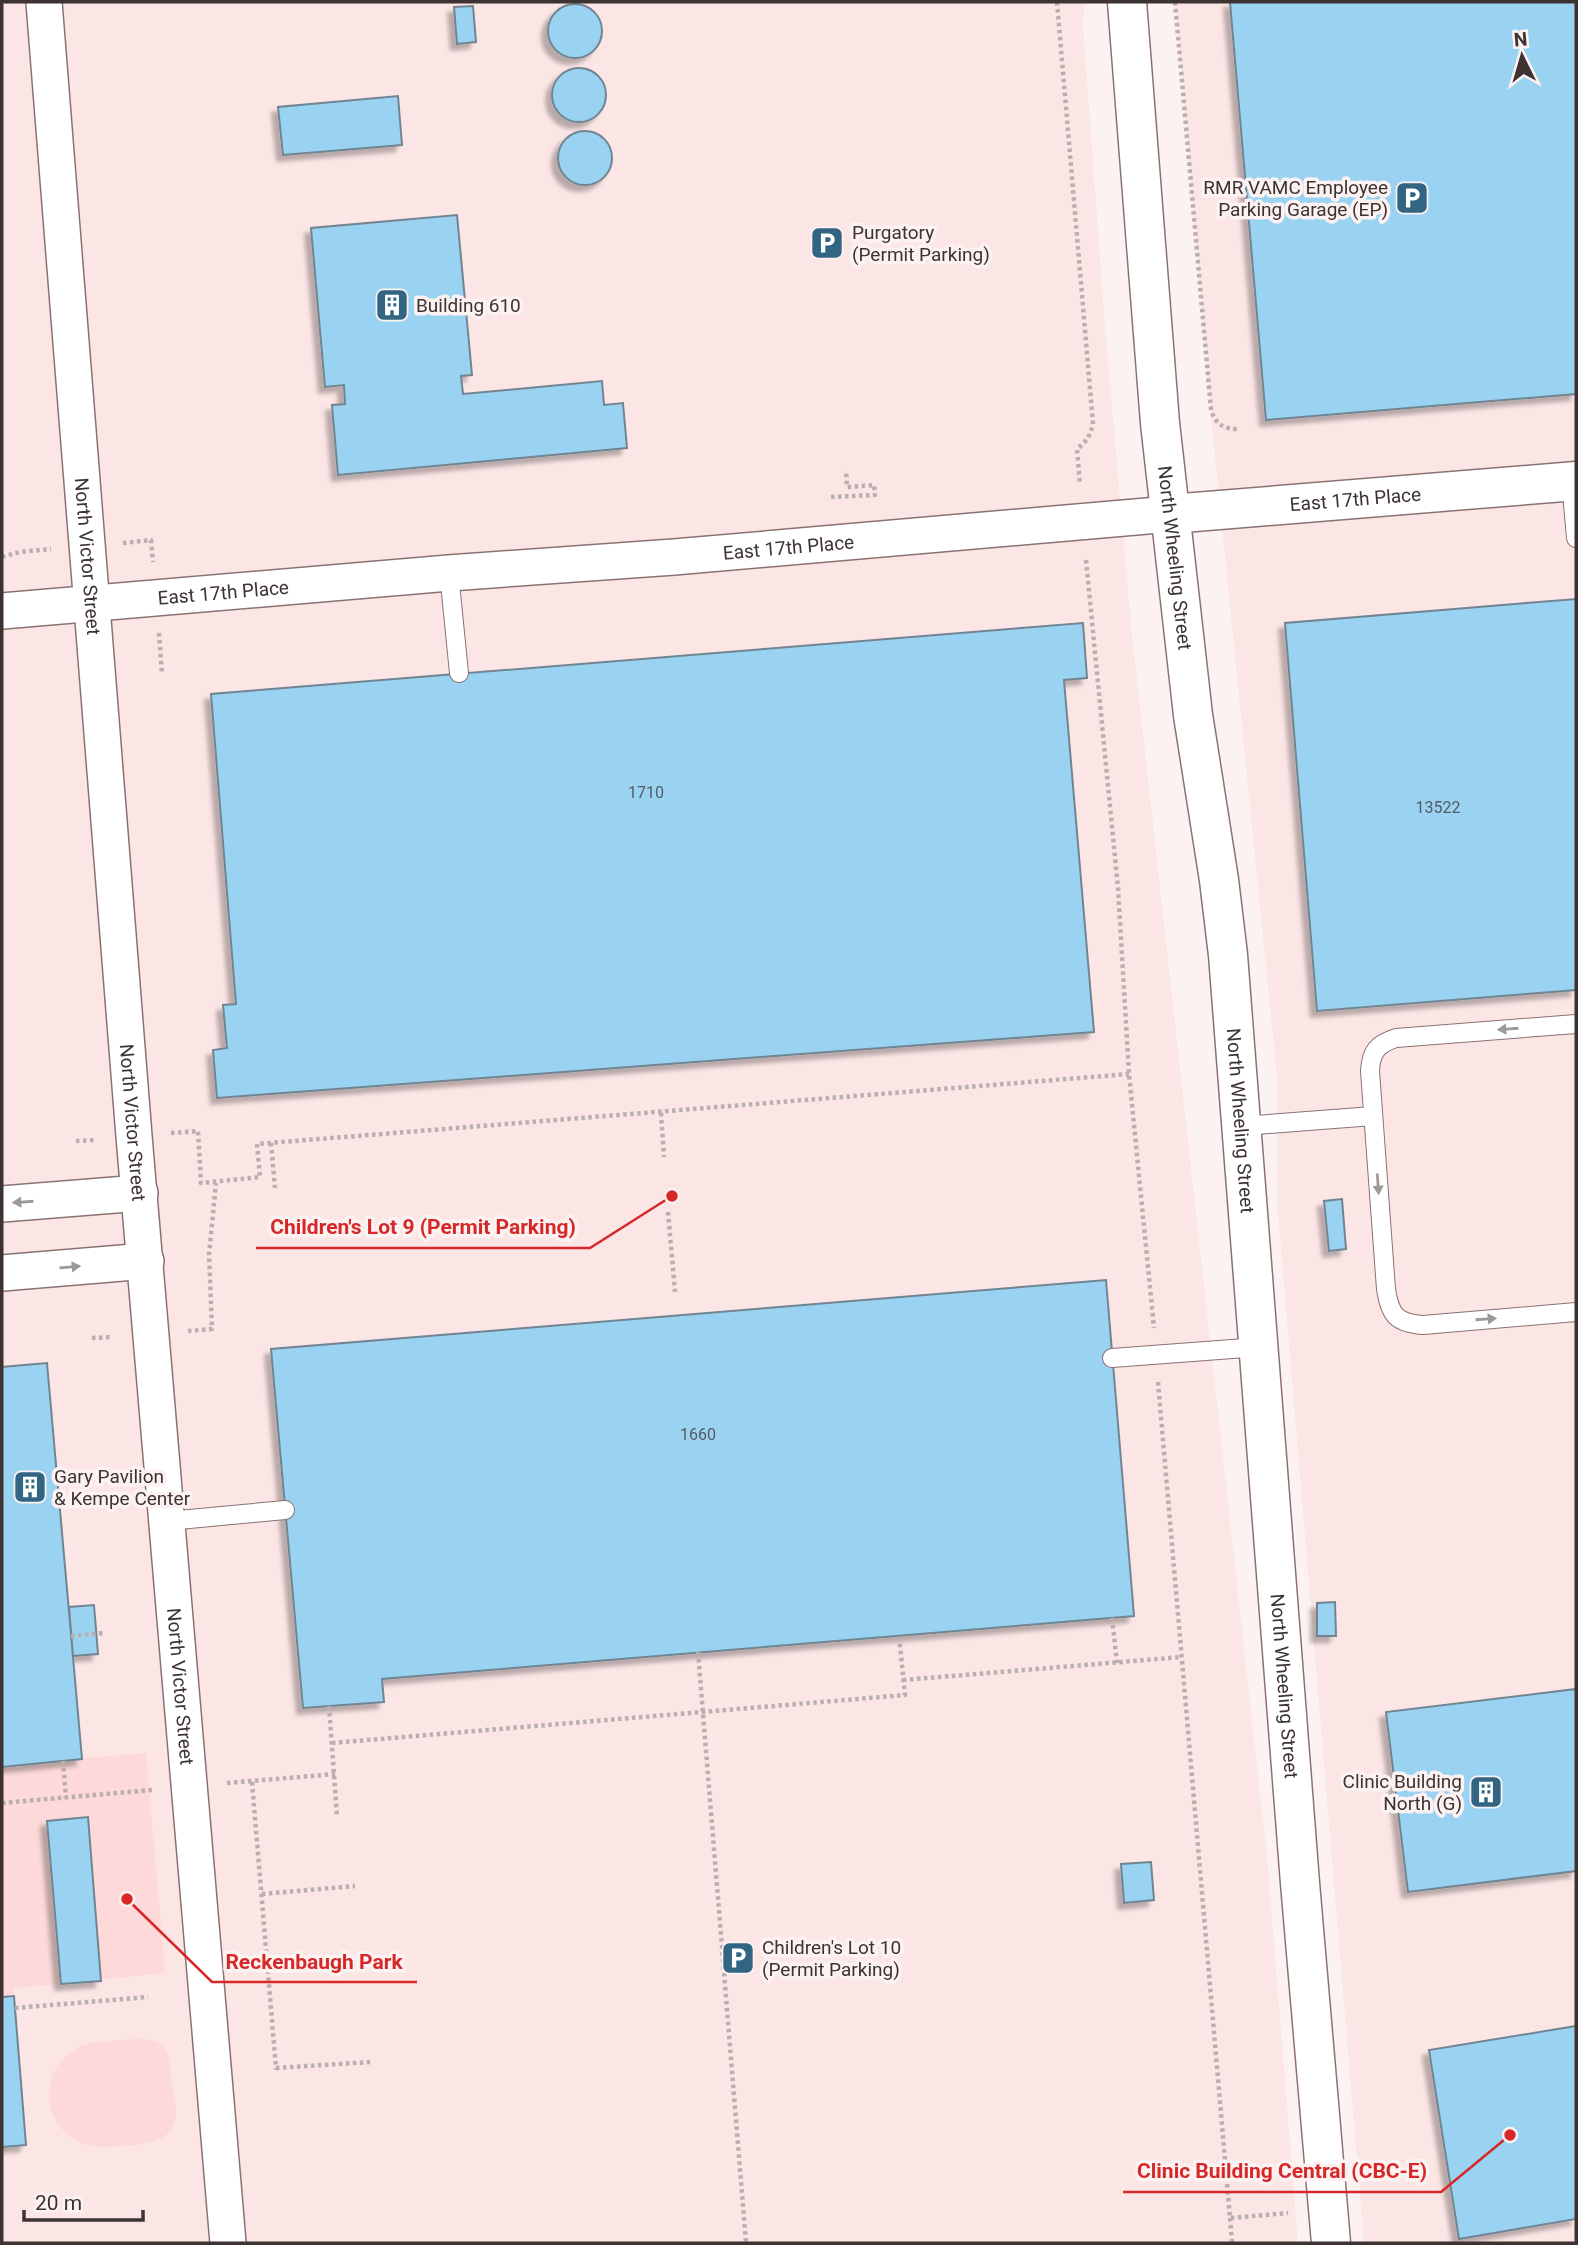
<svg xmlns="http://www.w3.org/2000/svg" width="1578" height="2245" viewBox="0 0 1578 2245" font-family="Roboto,sans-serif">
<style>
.built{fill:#fce5e5}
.green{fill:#fdd9d9}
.building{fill:#9ad2f2;stroke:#708591;stroke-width:2;filter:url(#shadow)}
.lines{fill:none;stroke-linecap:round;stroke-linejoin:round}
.lane-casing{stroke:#8b7272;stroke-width:20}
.street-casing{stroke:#8b7272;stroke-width:38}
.secondary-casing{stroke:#8b7272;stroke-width:41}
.path{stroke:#baafaf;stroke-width:4.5;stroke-dasharray:3.5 3.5;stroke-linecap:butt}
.lane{stroke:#fff;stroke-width:18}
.street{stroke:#fff;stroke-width:35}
.secondary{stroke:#fff;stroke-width:38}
.oneway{fill:#9e9999}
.labels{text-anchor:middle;stroke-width:7;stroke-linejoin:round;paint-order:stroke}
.number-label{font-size:16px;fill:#555b63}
.poi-label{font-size:19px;fill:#3e3333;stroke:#fdf2f2;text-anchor:start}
.street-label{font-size:19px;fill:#3e3333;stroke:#fdf2f2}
.leader{fill:none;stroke:#d62828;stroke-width:2.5}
.callout-dot{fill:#d62828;stroke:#fdf2f2;stroke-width:2.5}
.callout-label{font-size:21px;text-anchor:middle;font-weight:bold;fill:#d62828;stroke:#fdf2f2;stroke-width:7;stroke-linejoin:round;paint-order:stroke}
</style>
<defs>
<filter id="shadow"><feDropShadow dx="-6" dy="6" stdDeviation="2" flood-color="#0004"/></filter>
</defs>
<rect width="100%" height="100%" fill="#fdf2f2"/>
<path class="built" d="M2,2H1085L1083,24L1104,314L1131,625L1267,1856L1298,2243H2Z
M1175,2H1576V2243H1364L1278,1213L1277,1076L1209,395Z"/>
<path class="green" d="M146,1753L165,1973L14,1988V1996L2,1997V1765Z
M137,2039C145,2040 155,2039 162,2045C171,2053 170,2069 171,2081C173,2092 179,2112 174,2123C165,2146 140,2144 119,2146C109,2147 98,2148 88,2145C43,2133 36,2073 74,2050C91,2039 117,2041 137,2039Z"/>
<path class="building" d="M1230,2H1576V394L1266,420Z
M548 31a27 27 0 1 1 54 0a27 27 0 1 1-54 0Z
M473,6L476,42L457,44L454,7Z
M552 95a27 27 0 1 1 54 0a27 27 0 1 1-54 0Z
M398,96L402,145L283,155L278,107Z
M558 158a27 27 0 1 1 54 0a27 27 0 1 1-54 0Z
M457,215L472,375L461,376L463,394L602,381L604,405L623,403L627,448L338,475L332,405L345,404L344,385L325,387L311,228Z
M1576,599V990L1317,1011L1285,623Z
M1083,623L1087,678L1064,680L1094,1032L217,1098L213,1050L227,1048L223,1005L236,1004L211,694Z
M1342,1199L1346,1249L1329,1251L1324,1201Z
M1106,1280L1134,1616L382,1679L384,1702L303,1708L271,1349Z
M47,1363L82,1759L2,1767V1367Z
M1335,1602L1336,1636H1317V1603Z
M94,1605L98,1654L73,1656L69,1607Z
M1576,1689V1871L1408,1892L1386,1712Z
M88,1817L101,1981L61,1984L47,1821Z
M1151,1862L1154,1900L1124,1903L1121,1864Z
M14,1996L26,2145L2,2147V1997Z
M1576,2026V2219L1459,2239L1429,2050Z"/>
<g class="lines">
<defs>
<path id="lane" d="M1571,481L1576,538
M449,573L459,673
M1576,1024L1396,1038C1377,1044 1371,1052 1370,1071L1386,1289C1390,1315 1396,1323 1423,1325L1576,1312
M1242,1126L1373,1116
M1112,1358L1259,1347
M168,1521L285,1510"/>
<g id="street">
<path id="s1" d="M44,2L134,1136L228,2243"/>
<path id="s2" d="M2,611L449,573L674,557L1170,514"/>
<path d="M2,1204L140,1193"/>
<path d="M2,1273L146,1261"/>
</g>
<g id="secondary">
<path id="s3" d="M1127,2L1160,423L1193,715L1219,880L1228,955L1300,1883L1331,2243"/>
<path id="s4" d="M1170,514L1576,481"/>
</g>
</defs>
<use href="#lane" class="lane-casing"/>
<use href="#street" class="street-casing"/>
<use href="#secondary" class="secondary-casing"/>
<path class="path" d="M1057,2L1093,424C1090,436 1087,441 1077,449L1080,484
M1175,2L1211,410C1216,426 1225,429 1240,429
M831,497L875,495L874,485L847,487L846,470
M123,543L151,540L153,562
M2,557L20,552L51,549
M1086,560L1118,888L1129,1074L1154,1328
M159,633L162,674
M661,1113L664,1157
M171,1133L198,1131L201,1183L260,1177L257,1144L1129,1074
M76,1141L96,1140
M271,1143L275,1188
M668,1212L675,1292
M188,1331L212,1329L209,1254L216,1183
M92,1338L113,1337
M1158,1382L1230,2218L1288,2213
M1112,1618L1117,1663
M71,1636L104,1633
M698,1652L746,2243
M903,1680L1182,1657
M329,1706L337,1816
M332,1743L905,1695L899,1635
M63,1761L66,1798
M252,1782L276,2068L370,2062
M227,1783L335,1774
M2,1803L152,1790
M262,1894L355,1886
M15,2008L148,1997
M1230,2218L1232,2243"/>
<use href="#lane" class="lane"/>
<use href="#street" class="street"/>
<use href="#secondary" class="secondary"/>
</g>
<defs><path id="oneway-solid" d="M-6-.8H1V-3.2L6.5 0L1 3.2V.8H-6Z" transform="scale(1.75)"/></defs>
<g class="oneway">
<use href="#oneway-solid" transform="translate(1508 1029) rotate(176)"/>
<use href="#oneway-solid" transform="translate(1378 1184) rotate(86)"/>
<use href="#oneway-solid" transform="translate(23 1202) rotate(176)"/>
<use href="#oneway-solid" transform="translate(70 1267) rotate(-5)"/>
<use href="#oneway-solid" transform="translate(1486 1319) rotate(-4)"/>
</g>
<defs>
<symbol id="parking-square" viewBox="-11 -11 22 22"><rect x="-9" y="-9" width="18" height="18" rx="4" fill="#316581" stroke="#fdf2f2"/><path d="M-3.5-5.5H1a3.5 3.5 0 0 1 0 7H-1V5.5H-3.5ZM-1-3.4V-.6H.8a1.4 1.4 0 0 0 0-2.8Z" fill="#fff"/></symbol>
<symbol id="building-square" viewBox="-11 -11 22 22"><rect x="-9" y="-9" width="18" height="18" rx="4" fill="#316581" stroke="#fdf2f2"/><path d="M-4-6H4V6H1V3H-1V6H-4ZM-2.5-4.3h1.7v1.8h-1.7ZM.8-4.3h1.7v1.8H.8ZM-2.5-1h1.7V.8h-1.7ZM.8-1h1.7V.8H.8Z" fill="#fff"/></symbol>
</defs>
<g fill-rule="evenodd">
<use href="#parking-square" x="1393" y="179" width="38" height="38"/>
<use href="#parking-square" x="808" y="224" width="38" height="38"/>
<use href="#building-square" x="373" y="286" width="38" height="38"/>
<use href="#building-square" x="11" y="1468" width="38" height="38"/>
<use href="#building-square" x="1467" y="1773" width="38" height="38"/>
<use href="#parking-square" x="719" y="1939" width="38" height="38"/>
</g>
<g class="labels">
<g class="number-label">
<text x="646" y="798">1710</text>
<text x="1438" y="813">13522</text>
<text x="698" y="1440">1660</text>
</g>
<g class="poi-label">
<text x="1388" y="194" text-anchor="end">RMR VAMC Employee<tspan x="1388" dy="22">Parking Garage (EP)</tspan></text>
<text x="852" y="239">Purgatory<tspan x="852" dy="22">(Permit Parking)</tspan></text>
<text x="416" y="312">Building 610</text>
<text x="54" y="1483">Gary Pavilion<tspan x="54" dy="22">&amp; Kempe Center</tspan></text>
<text x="1462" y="1788" text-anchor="end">Clinic Building<tspan x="1462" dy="22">North (G)</tspan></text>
<text x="762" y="1954">Children's Lot 10<tspan x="762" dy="22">(Permit Parking)</tspan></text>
</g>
<g class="street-label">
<text dy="7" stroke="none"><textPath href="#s4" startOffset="186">East 17th Place</textPath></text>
<text dy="7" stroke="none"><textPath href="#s2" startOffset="789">East 17th Place</textPath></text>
<text dy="7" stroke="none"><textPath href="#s1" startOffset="556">North Victor Street</textPath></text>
<text dy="7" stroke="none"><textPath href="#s3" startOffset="558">North Wheeling Street</textPath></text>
<text dy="7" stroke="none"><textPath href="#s2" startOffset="222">East 17th Place</textPath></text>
<text dy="7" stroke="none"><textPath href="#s3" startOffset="1125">North Wheeling Street</textPath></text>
<text dy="7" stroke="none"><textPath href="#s1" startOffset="1124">North Victor Street</textPath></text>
<text dy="7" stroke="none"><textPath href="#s3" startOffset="1692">North Wheeling Street</textPath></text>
<text dy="7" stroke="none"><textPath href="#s1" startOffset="1690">North Victor Street</textPath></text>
</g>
</g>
<path class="leader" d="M672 1196L590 1248H256M127 1899L212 1982H417M1510 2135L1441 2192H1123"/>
<g class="callout-dot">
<circle cx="672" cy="1196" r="7"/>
<circle cx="127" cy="1899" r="7"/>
<circle cx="1510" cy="2135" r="7"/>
</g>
<g class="callout-label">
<text x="423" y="1234">Children's Lot 9 (Permit Parking)</text>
<text x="314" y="1969">Reckenbaugh Park</text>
<text x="1282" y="2178">Clinic Building Central (CBC-E)</text>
</g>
<rect width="1578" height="2245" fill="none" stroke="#3e3333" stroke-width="7"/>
<g transform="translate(1522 56) rotate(355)" stroke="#fdf2f2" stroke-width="5" paint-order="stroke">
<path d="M0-5L12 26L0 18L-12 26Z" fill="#3e3333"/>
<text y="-10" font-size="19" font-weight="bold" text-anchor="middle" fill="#3e3333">N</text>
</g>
<path d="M24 2210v10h119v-10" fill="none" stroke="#3e3333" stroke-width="3.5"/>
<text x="35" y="2210" font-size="21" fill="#3e3333" stroke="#fdf2f2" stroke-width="5" paint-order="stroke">20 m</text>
</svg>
